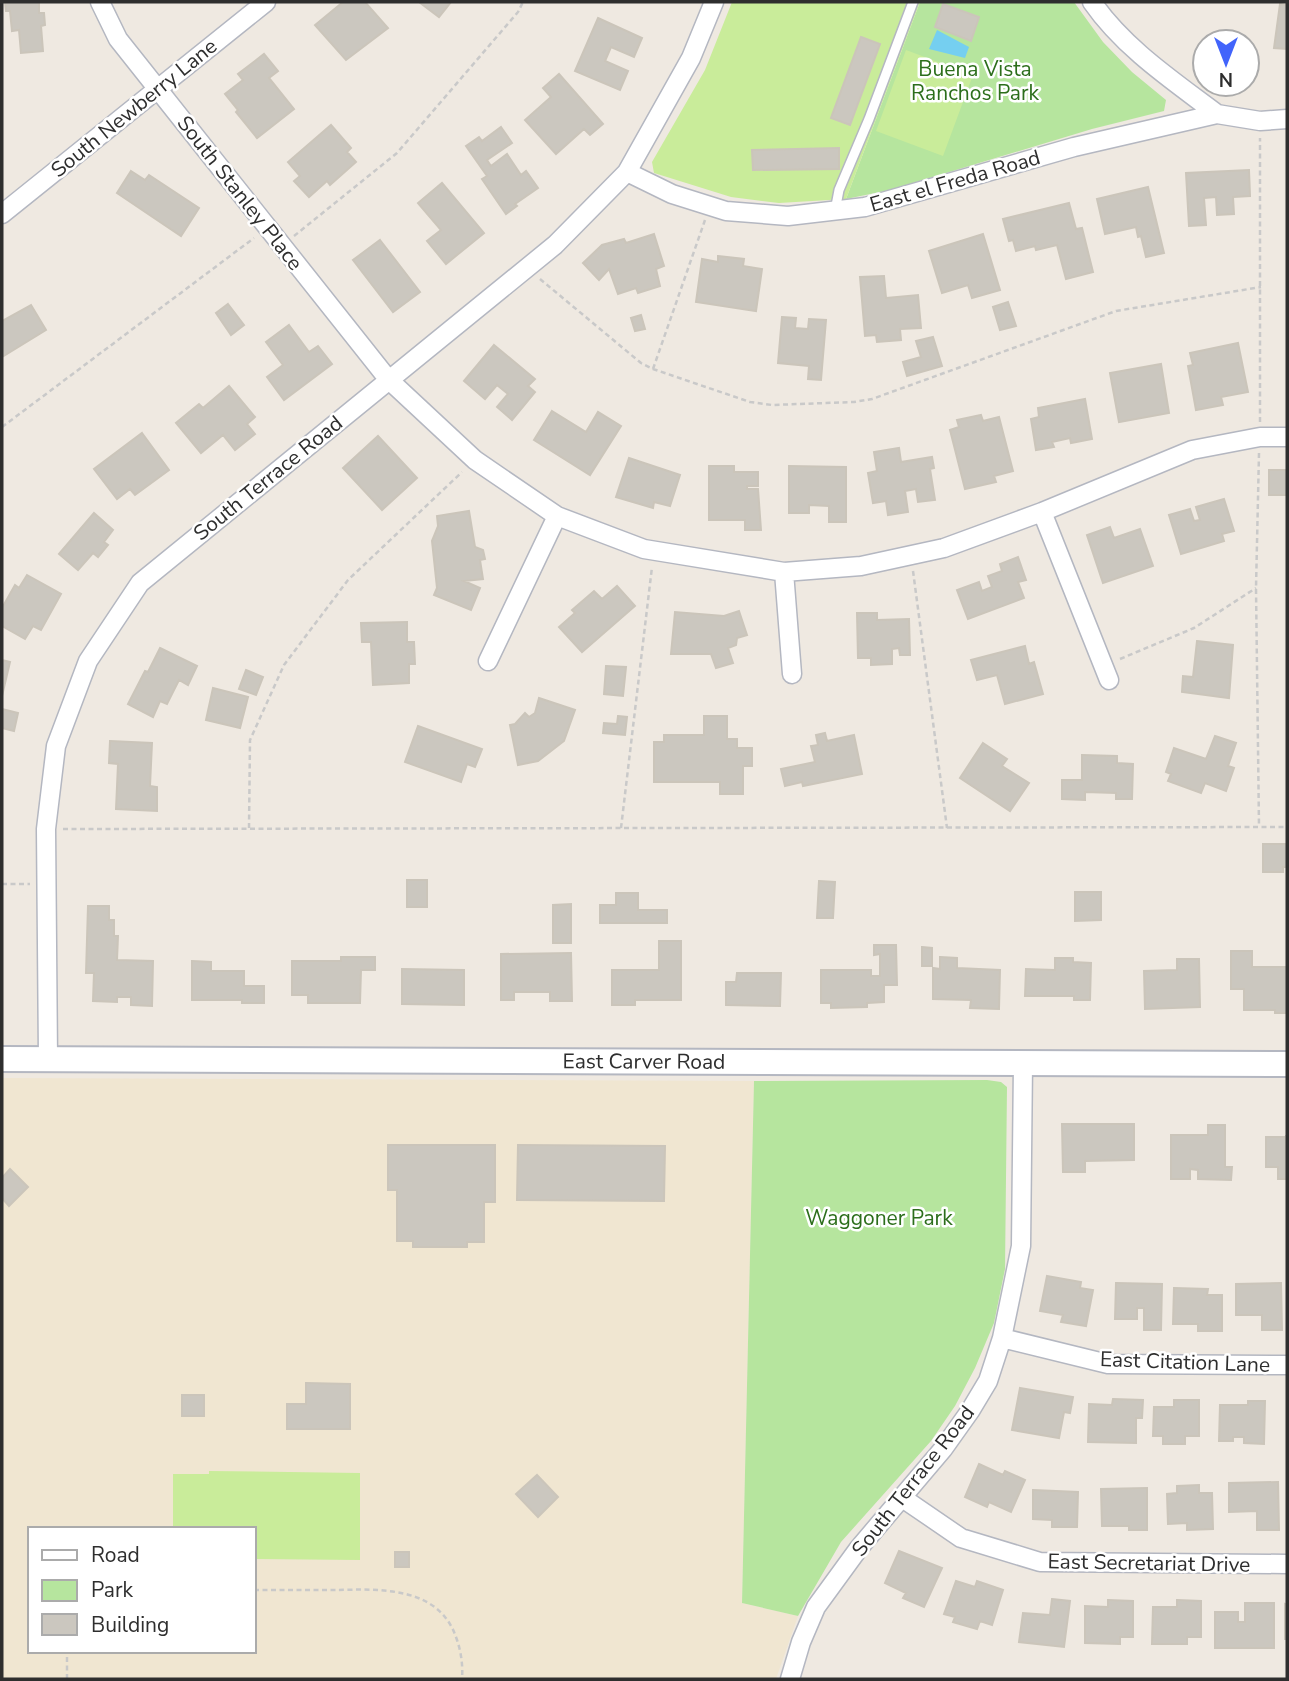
<svg xmlns="http://www.w3.org/2000/svg" width="1289" height="1681" viewBox="0 0 1289 1681" font-family="'Nunito Sans',sans-serif">
<style>
.education{fill:#f0e6d1;fill-rule:evenodd}
.green{fill:#b6e59e}
.pitch{fill:#c9ec9a}
.water{fill:#75cff0}
.building{fill:#cbc7bf;stroke:#cbc5ba;stroke-width:2}
.lines{fill:none;stroke-linecap:round;stroke-linejoin:round}
.lane-casing{stroke:#b4b7c1;stroke-width:12}
.street-casing{stroke:#b4b7c1;stroke-width:21}
.secondary-casing{stroke:#b4b7c1;stroke-width:28}
.path{stroke:#c9c9c9;stroke-width:2.5;stroke-dasharray:5 3.5;stroke-linecap:butt}
.lane{stroke:#fff;stroke-width:9}
.street{stroke:#fff;stroke-width:18}
.secondary{stroke:#fff;stroke-width:24}
.labels{text-anchor:middle;stroke-width:5;stroke-linejoin:round;paint-order:stroke}
.park-label{font-size:21px;fill:#2c6e1b;stroke:#fff}
.street-label{font-size:21px;fill:#2e2e2e;stroke:#fff}
</style>
<rect width="100%" height="100%" fill="#efe9e1"/>
<path class="education" d="M2,1078L754,1081L742,1603L798,1616L776,1679H2ZM30,1529H254V1651H30Z"/>
<path class="green" d="M920,2H1074L1103,42L1132,72L1166,100L1164,111L1092,129L890,190L846,199Z
M987,1080L1001,1082L1007,1087L1005,1269L994,1323L975,1368L955,1406L931,1441L841,1542L798,1616L742,1603L754,1081Z"/>
<path class="pitch" d="M732,2H920L846,199L779,203L731,197L654,173L652,162L705,70Z
M906,50L973,75L943,156L876,131Z
M209,1471L360,1473V1560L254,1559V1529H173V1474H209Z"/>
<path class="water" d="M937,30L969,47L965,58L929,49Z"/>
<path class="building" d="M5,2H39V13H44L45,25L41,26L43,51L21,53L19,30L12,31L10,11H6Z
M343,2H365L388,28L346,60L315,25Z
M419,2H451L439,17Z
M943,4L979,17L971,41L935,27Z
M1280,4L1287,5V49L1274,48Z
M598,18L642,38L634,57L611,47L605,61L628,71L620,90L575,71Z
M861,37L880,44L850,125L831,118Z
M264,54L278,71L269,78L294,109L257,138L236,112L238,110L225,94L243,80L238,74Z
M559,74L603,124L590,135L584,129L556,154L525,120L551,97L543,88Z
M331,125L351,148L347,152L356,162L330,185L327,181L309,197L294,181L300,176L288,162Z
M501,127L512,143L487,160L491,166L507,154L521,175L526,171L538,188L515,204L517,206L506,214L482,179L487,176L466,146L479,137L482,141Z
M839,148V169L753,170L752,150Z
M1249,170L1250,196L1233,197L1234,214L1217,215L1216,197L1204,198L1206,225L1189,226L1186,173Z
M131,171L145,180L149,175L199,208L181,236L117,193Z
M442,183L484,233L446,264L427,241L441,230L418,203Z
M1148,187L1164,253L1146,257L1141,236L1138,237L1136,227L1105,234L1097,199Z
M1069,203L1076,229L1082,228L1093,272L1066,279L1057,245L1036,250L1035,246L1016,251L1013,240L1009,241L1003,219Z
M654,234L664,266L656,269L660,286L638,293L636,288L618,294L609,269L599,280L583,263L602,245L624,239L626,243Z
M983,234L1000,290L972,298L968,285L942,293L929,251Z
M380,240L420,292L393,312L353,260Z
M718,256L744,259L743,266L762,269L756,311L696,302L702,259L718,262Z
M884,276L886,298L918,295L921,328L900,329L901,340L877,342L876,335L865,336L860,277Z
M1008,302L1016,326L1000,330L993,307Z
M228,304L244,325L231,335L216,313Z
M31,305L46,330L2,357V321Z
M641,315L645,329L635,331L631,318Z
M782,317L796,318L795,328L808,329L809,319L826,320L821,380L808,379L809,366L778,363Z
M289,325L309,352L318,346L332,364L284,400L267,377L283,365L266,342Z
M933,337L942,366L907,376L903,362L921,357L916,341Z
M1238,343L1248,392L1221,397L1223,405L1196,410L1188,366L1193,365L1190,353Z
M494,345L535,379L528,386L535,392L512,420L497,407L508,394L497,385L485,399L464,381Z
M1161,364L1169,413L1119,422L1110,373Z
M229,386L255,417L247,424L255,434L235,450L223,435L201,453L176,423L199,404L203,408Z
M1085,399L1092,439L1071,443L1070,438L1052,442L1054,447L1036,450L1031,419L1039,417L1038,408Z
M552,411L586,432L598,412L621,426L590,475L534,440Z
M981,415L983,421L999,417L1013,471L994,476L996,482L965,489L950,430L959,427L957,420Z
M142,433L169,470L135,495L130,489L117,499L94,469Z
M378,436L417,478L382,510L343,468Z
M899,448L901,462L932,457L934,468L930,469L935,500L918,502L916,489L905,491L908,512L888,515L886,501L873,503L868,473L877,471L874,452Z
M629,458L680,475L670,506L654,502L653,508L616,497Z
M709,466H734V472H758V486H747V489H758L761,530H745V520H709Z
M789,466L846,467V522H829V506L809,505V513H789Z
M1269,470H1287V495H1269Z
M1224,499L1234,531L1222,534L1224,541L1181,554L1169,515L1190,509L1194,521L1200,520L1196,507Z
M469,511L475,547L483,550L485,559L480,560L483,579L464,581L480,588L471,610L434,595L437,588L432,541L438,526L437,516Z
M94,513L113,530L104,542L108,545L98,557L93,553L78,570L59,554Z
M1110,527L1114,538L1140,529L1153,566L1103,583L1087,535Z
M1018,557L1026,580L1018,582L1024,598L968,619L957,590L979,582L982,591L992,587L988,576L1002,571L1000,564Z
M27,575L61,594L41,630L33,626L25,639L2,626V608L15,585L19,588Z
M617,586L635,606L582,652L559,627L575,613L572,610L594,591L602,599Z
M739,611L747,635L737,638L736,645L728,648L733,663L716,668L711,654H671L675,612L724,616Z
M857,613H877V620L909,619L910,655H900L899,648L892,649V664L871,665V658H858Z
M407,622V642H414L415,664H409V683L373,685L371,642H362L361,623Z
M1197,641L1233,645L1229,698L1182,692L1183,676L1193,677Z
M1025,646L1029,664L1034,662L1043,694L1005,704L997,675L977,680L971,660Z
M160,648L197,666L188,685L179,680L167,704L160,701L153,717L128,704L145,671L148,672Z
M2,660L10,662L2,696Z
M606,666L626,667L623,696L604,694Z
M246,670L263,677L256,695L239,689Z
M213,688L248,697L240,728L206,720Z
M539,698L575,710L564,741L538,761L518,765L510,725L515,724L525,713L529,717L535,713Z
M2,709L18,713L14,731L2,728Z
M618,716L627,717L625,735L603,733L604,723L617,724Z
M704,716H727V739H737V748H752V766H743V794H720V782H654V742H664V735H704Z
M418,726L482,749L475,767L467,764L461,782L405,762Z
M825,733L827,741L854,735L862,774L803,786L802,782L785,786L781,769L815,762L811,746L818,745L816,735Z
M1215,736L1236,743L1228,766L1234,768L1226,791L1205,783L1201,793L1168,781L1171,774L1166,772L1174,748L1206,759Z
M110,741L152,743L150,786L157,787V811L116,809L118,764L109,763Z
M983,743L1007,759L1002,766L1029,783L1010,811L960,778Z
M1082,755L1117,756V763L1133,764L1132,799H1116V793L1085,792V800L1062,799V780H1082Z
M1263,844H1287V867H1283V872H1263Z
M407,880H427V907H407Z
M819,881L835,882L833,918H817Z
M1075,892H1101V920L1075,921Z
M616,893H638V910H667V923H600V905H616Z
M571,904V943H553V905Z
M88,906H109V920H114V936H118L117,960L153,961L152,1006L131,1005V997H117V1002L93,1001L94,973H86Z
M659,941H681V1000H635V1005H612V970H659Z
M874,945H896L897,985H884V1002L867,1003V1007L831,1008V1003H821V970H871V976H880V954L874,955Z
M922,947L932,948V966H922Z
M1231,951H1252V967H1287V1013H1275V1010H1244V989H1231Z
M571,953L572,1001H550V992H514V1000H501V954Z
M341,957H375V970H361L360,1003H308V995H292V961H341Z
M940,957L957,958V968L1000,970L999,1009L970,1008L971,1000L933,999V968L940,969Z
M1055,958H1073V962L1091,963L1090,1000H1074V996H1025L1026,969L1055,970Z
M1177,959H1199L1200,1007L1145,1009L1144,971L1177,970Z
M192,961L211,962V971H244V986H264V1003H242V1000H192Z
M402,969L464,970V1005L402,1004Z
M737,973H781L780,1006L726,1005V982H736Z
M1062,1124H1134V1160L1085,1161V1172H1063Z
M1208,1125H1225V1167H1232L1231,1180L1198,1179V1170L1190,1169V1179H1171V1135H1208Z
M1286,1135L1287,1179H1278V1167H1266V1137H1286Z
M388,1145H495V1202H484V1242H467V1247H413V1241H397V1190H388Z
M518,1145L665,1146L664,1201L517,1200Z
M10,1169L28,1187L9,1206L2,1198V1178Z
M1047,1276L1081,1282L1080,1288L1093,1290L1086,1326L1061,1322L1063,1315L1040,1311Z
M1116,1283L1162,1284L1161,1330H1144V1308H1137V1319H1115Z
M1281,1283L1282,1330H1262V1315H1236V1284Z
M1174,1288L1208,1289L1207,1295H1222V1331H1198V1324H1173Z
M306,1383L350,1384V1429H287V1404H306Z
M1020,1388L1073,1397L1070,1413L1064,1412L1059,1438L1012,1430Z
M182,1395H204V1416H182Z
M1113,1399L1143,1400L1142,1418H1136V1443L1088,1442L1089,1404L1112,1405Z
M1174,1400H1199V1436H1185V1444H1163V1436H1153L1154,1407H1174Z
M1248,1401H1265L1264,1444L1244,1443V1437H1233V1441H1219L1220,1405H1248Z
M979,1464L1003,1475L1005,1471L1025,1480L1011,1512L989,1502L987,1507L965,1497Z
M537,1475L558,1497L538,1517L516,1494Z
M1278,1482L1279,1530H1257V1511L1229,1512V1483Z
M1199,1485V1493H1212L1213,1529L1187,1530V1523L1168,1524L1167,1494L1177,1493V1486Z
M1147,1488V1530H1129V1526H1102L1101,1489Z
M1033,1490L1078,1492L1077,1527H1052V1520L1033,1519Z
M899,1551L942,1568L924,1607L903,1598L906,1593L885,1583Z
M395,1552H409V1567H395Z
M956,1581L975,1587L977,1581L1003,1590L992,1625L980,1621L977,1629L953,1622L955,1617L944,1614Z
M1052,1599L1070,1601L1064,1647L1019,1642L1023,1613L1050,1615Z
M1108,1600L1133,1601V1637H1120V1644L1085,1643V1606L1108,1607Z
M1177,1600L1201,1601V1637H1187V1644H1152L1153,1607H1177Z
M1245,1603H1274V1648H1215V1612H1238V1622H1245Z
M1285,1604L1287,1605V1639H1285Z"/>
<g class="lines">
<defs>
<path id="lane" d="M835,211L839,190L869,119L913,2"/>
<path id="street" d="M100,2L118,39L388,379L475,460L557,516L644,549L784,572L861,566L944,548L1042,512L1192,450L1260,437H1287
M1092,2C1124,48 1172,80 1217,114
M627,172L672,194L726,211L788,216L865,207L1074,147L1217,114L1260,121L1287,119
M2,214L266,2
M1042,512L1109,680
M784,572L792,674
M488,661L557,516
M48,1059L46,829L56,746L88,661L140,583L555,245L627,172L691,58L714,2
M1002,1338L1108,1364L1287,1365
M901,1497L961,1538L1040,1562L1287,1564
M790,1679L801,1642L816,1607L859,1548L943,1449L970,1411L988,1381L1002,1338L1021,1246L1023,1063"/>
<g id="secondary">
<path id="s1" d="M2,1059L1287,1064"/>
</g>
</defs>
<use href="#lane" class="lane-casing"/>
<use href="#street" class="street-casing"/>
<use href="#secondary" class="secondary-casing"/>
<path class="path" d="M294,236L397,153L518,12L523,2
M540,279L641,363L653,369L750,402L772,405L854,402L872,399L1116,311L1261,287
M653,369L705,220
M1260,422V138
M2,427L254,238
M1259,453L1256,588L1259,827
M913,571L947,828
M1120,659L1194,628L1256,588
M249,828L250,740L284,665L348,580L462,472
M621,828L652,567
M63,829L1287,827
M2,884H30
M254,1590C281,1590 308,1590 335,1590C380,1589 438,1586 456,1637C461,1651 463,1664 462,1679
M67,1679V1651"/>
<use href="#lane" class="lane"/>
<use href="#street" class="street"/>
<use href="#secondary" class="secondary"/>
</g>
<g class="labels">
<g class="park-label">
<text x="975" y="76">Buena Vista<tspan x="975" dy="24">Ranchos Park</tspan></text>
<text x="879" y="1225">Waggoner Park</text>
</g>
<g class="street-label">
<text transform="translate(134 108) rotate(-39)" y="7">South Newberry Lane</text>
<text transform="translate(955 181) rotate(-16)" y="7">East el Freda Road</text>
<text transform="translate(240 193) rotate(52)" y="7">South Stanley Place</text>
<text transform="translate(268 478) rotate(-39)" y="7">South Terrace Road</text>
<text dy="7" stroke="none"><textPath href="#s1" startOffset="642">East Carver Road</textPath></text>
<text transform="translate(1185 1362) rotate(2)" y="7">East Citation Lane</text>
<text transform="translate(913 1481) rotate(-52)" y="7">South Terrace Road</text>
<text transform="translate(1149 1563) rotate(1)" y="7">East Secretariat Drive</text>
</g>
</g>
<rect width="1289" height="1681" fill="none" stroke="#2e2e2e" stroke-width="7"/>
<rect x="28" y="1527" width="228" height="126" fill="#ffffff" stroke="#ababab" stroke-width="2"/>
<rect x="42" y="1550" width="35" height="10" fill="#ffffff" stroke="#ababab" stroke-width="2"/>
<text x="91" y="1562" font-size="21" fill="#2e2e2e">Road</text>
<rect x="42" y="1580" width="35" height="21" fill="#b6e59e" stroke="#ababab" stroke-width="2"/>
<text x="91" y="1597" font-size="21" fill="#2e2e2e">Park</text>
<rect x="42" y="1614" width="35" height="21" fill="#cbc7bf" stroke="#ababab" stroke-width="2"/>
<text x="91" y="1632" font-size="21" fill="#2e2e2e">Building</text>
<g transform="translate(1226 63) rotate(180)"><circle r="33" fill="#ffffff" stroke="#ababab" stroke-width="2"/>
<path d="M0-5L12 26L0 18L-12 26Z" fill="#4264fb"/>
<text y="-10" font-size="19" font-weight="bold" text-anchor="middle" fill="#2e2e2e">N</text>
</g>
</svg>
